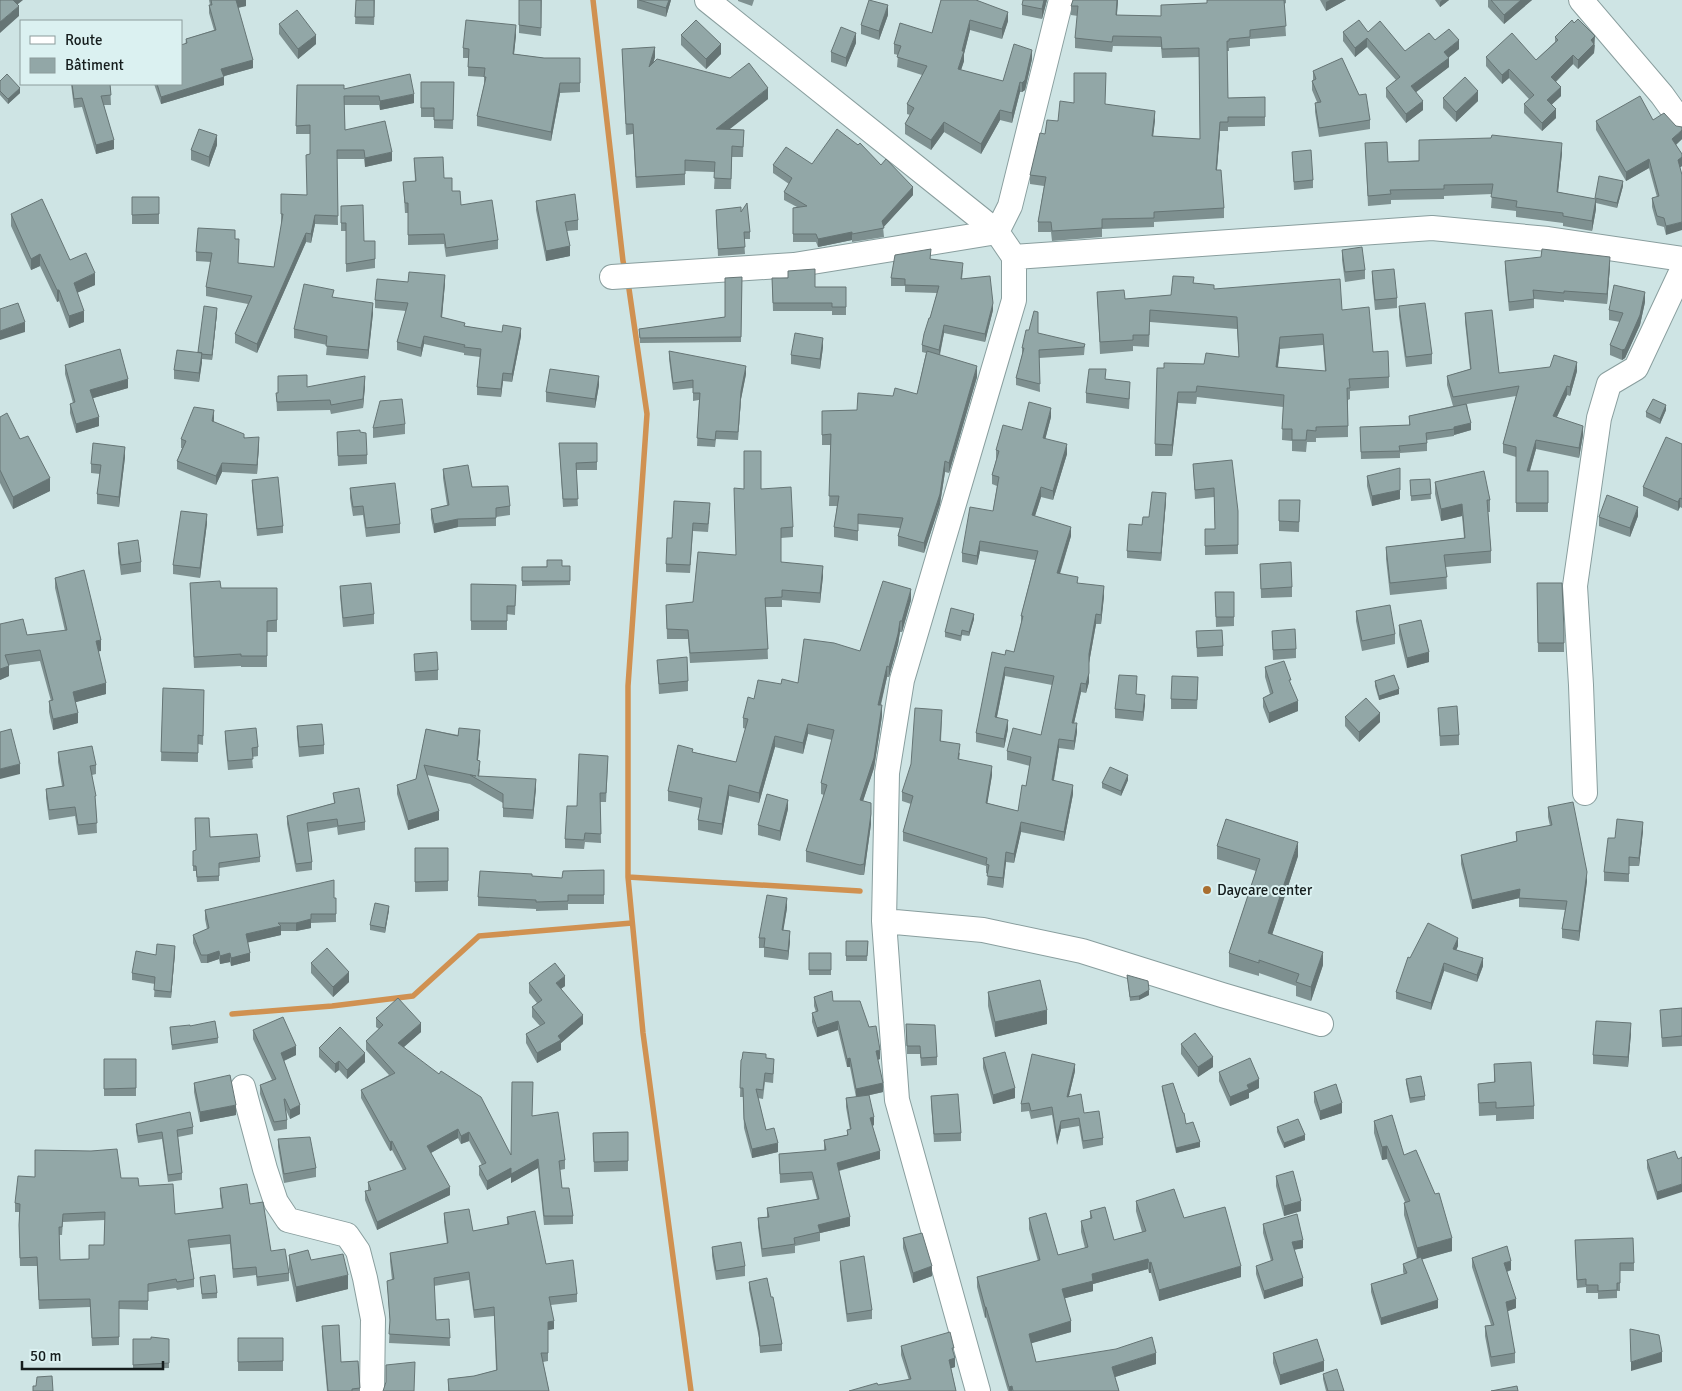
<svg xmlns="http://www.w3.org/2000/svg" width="1682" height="1391" viewBox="0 0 1682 1391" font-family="Signika,sans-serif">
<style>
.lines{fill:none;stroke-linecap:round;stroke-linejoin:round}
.stream{stroke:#d09151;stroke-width:5.5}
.minor-casing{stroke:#899e9e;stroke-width:26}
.minor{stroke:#fff;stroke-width:24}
.wall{fill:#7e9090;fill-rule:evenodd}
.shaded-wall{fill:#667575}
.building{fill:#92a7a7;stroke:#667575;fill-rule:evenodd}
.poi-dot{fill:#a96e2f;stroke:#dbf1f1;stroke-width:2}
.labels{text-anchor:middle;stroke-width:4;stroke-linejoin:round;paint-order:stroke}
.poi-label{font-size:15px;fill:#151d1d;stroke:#dbf1f1;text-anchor:start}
</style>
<rect width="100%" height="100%" fill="#cee4e4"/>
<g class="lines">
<path class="stream" d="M593,0L623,261L625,270
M628,282L647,414L628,686V877L643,1033L691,1391
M628,877L860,891
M232,1014L332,1006L413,996L479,936L632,923"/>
<defs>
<path id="minor" d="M707,0L981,219L997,232L1014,257V300L902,680L887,773L884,921L897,1100L978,1391
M1581,0L1662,95L1682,123
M1014,257L1432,228L1548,239L1682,259
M612,277L794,265L997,232L1010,206L1061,0
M1585,793L1581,685L1575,586L1599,418L1609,384L1636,368L1682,270
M884,921L983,930L1082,951L1222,995L1321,1024
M243,1087L265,1169L276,1202L288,1220L347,1235L358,1251L365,1278L373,1319L372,1391"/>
</defs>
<use href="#minor" class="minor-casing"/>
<use href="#minor" class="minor"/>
</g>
<path class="wall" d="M209,0H246V6L238,8L253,68L224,76V85L161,104L154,84H181L186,39L214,30L209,13V5H210Z
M356,0H375L374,25L355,24Z
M519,0H547H542L541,36L519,33Z
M637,0H671L666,17L637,8Z
M738,0H754L752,6L738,1Z
M941,0H978V1L1008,21L1002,39L970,30L964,54V61L961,70L1003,81L1032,59L1025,90L1022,92H1020L1012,123L1000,120L981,154L944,132L931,150L905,134V124L910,115L907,114V104L922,75L897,67L898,55L894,54V44L932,33Z
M1047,0L1042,19L1022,15V5Z
M1073,0H1118L1117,15L1161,16L1207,3V0H1286V3L1284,4L1286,36L1250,39V46L1229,48V51H1227L1228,98L1265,97V126L1228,127V131H1220L1217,170L1224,208V218L1154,222V227L1102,229V237L1052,241L1051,232H1038V222L1044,186L1030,184V175L1045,134L1074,103L1106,105L1155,120L1153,136L1200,139L1199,57L1162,58L1161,47L1113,46L1112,52L1075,48V38L1078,16L1071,15V6Z
M1320,0H1346L1326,11Z
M1435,0H1449L1440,7Z
M1488,0H1532L1504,24L1488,7Z
M888,15L879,40L861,34V25Z
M279,24L316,44L298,59L279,34Z
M1343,32H1368L1405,51L1435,40L1459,49L1448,58L1449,67L1416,92L1423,110L1406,123L1386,97V88L1396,80L1367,47L1355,57L1343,41Z
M516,35L514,54L544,58H580V92L560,93L551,141L477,126V116L484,85V77L468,76V58H463V48Z
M681,35L721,54L706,69L681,45Z
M1555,37L1595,45L1594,53L1578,69L1573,64L1556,82L1561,96L1552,104L1556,118L1542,131L1524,113V104L1529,99L1509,78L1502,84L1486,66V57L1536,60L1555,42Z
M856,43L846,67L831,62V52Z
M622,49L655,57L653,63L768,99L729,129L744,130L743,157H732L731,189H714L715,172L685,171V185L636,188L633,134L626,135Z
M1313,71L1370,120V129L1319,137L1315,112V103L1317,102L1312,90V81L1313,80Z
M0,81L20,93L8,104L0,95Z
M421,82H454L453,129L434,128V117H421Z
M71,84H110L111,105H104L114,149L96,154L82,107L74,108Z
M297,85L344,89L414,103L380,110L379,105H344L345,130L392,161L365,167L364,159H337L338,225L315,224L311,243L306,242L257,353L235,343V334L248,304L206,296V287L211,262L196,261V252L235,239L238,263L274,267L282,223H281V214L307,195L310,154V134H296Z
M1443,98L1478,101L1456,122L1443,108Z
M1653,120L1682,139L1676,145L1682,154V166L1680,167L1666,235L1664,227L1657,225L1652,207V198L1657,197L1649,168L1626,181L1596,130V121Z
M1365,143L1388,162L1562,153L1558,192L1595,199L1623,186L1617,208L1596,203V209L1592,231L1563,226V223L1516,217V211L1491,208L1492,194L1444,196V199L1391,200V204L1368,206Z
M217,145L209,167L191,160V150Z
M1292,152L1313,180V188L1294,190Z
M414,158L444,178L461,205L498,240V249L446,257L444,244L408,245V213H405L403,182L415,181Z
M812,164L881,165L913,195L883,227L884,237L852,242V240L818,247L816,242H793V208L797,207L784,200V192L789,184L773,173V165Z
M132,197H159V224H132Z
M536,201L578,220V230L567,231L570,256L546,261L536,210Z
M341,206L364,241H375V268L346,272V231H341Z
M716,210L741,212L750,232V239H744L745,254L718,256Z
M11,214L70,260L95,285L77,293L84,322L69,328L59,301L57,302L40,266L31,270L11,226Z
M1342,250L1365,270V279L1345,282L1342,260Z
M931,259L963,270L962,279L993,310L985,342L944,333L940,355L977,377L949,473L945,472L940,504L924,553L898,546V536L900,528L858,524V541L834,537V527L837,506H829L831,445H822V411L857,410L893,396L917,394L926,353L922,352V345L930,318L937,293L905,292V286H891V278Z
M1505,261L1610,266L1607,304L1564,300V302L1534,299V308L1509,311L1505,270Z
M1372,271L1397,298V308L1375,310L1372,280Z
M742,277L741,342L640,343L639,329L725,317Z
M772,278L815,287H846V315H832V311H773Z
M408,282L445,283L442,318L465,326L521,336L512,382L503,381L501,397L477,395V387L480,357L464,355V353L424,344L421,357L397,350V342L406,311L375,308V300Z
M1193,283L1214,289L1342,310L1373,352L1389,377V388L1350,391V399L1348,400V437L1316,438V442H1307L1306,452L1292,451V441L1282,440L1283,407L1197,397L1196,404L1178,403L1172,456H1155V444L1164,368L1204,364L1239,357L1237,329L1150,322L1149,347L1133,346V351L1100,354L1097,292L1125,299L1171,295ZM1323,345L1325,371L1278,367L1280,349Z
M334,297L373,313L368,359L326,355L327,345L294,338V329Z
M1645,302L1640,325L1625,358L1622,360L1610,355V345L1620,322L1609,320V310Z
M1399,306L1432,354V364L1406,367L1399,316Z
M217,313L212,360L202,359L199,382L174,379V370L198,352Z
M1465,313L1499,373L1577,371L1570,396L1567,395L1557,417L1583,435L1579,458L1536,449L1530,471H1548V512H1516V457L1503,453V444L1516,396L1467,404L1471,430L1454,435V436L1427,440V451L1400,453V458L1361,459L1360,427L1409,425V416L1453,406L1447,385V376L1470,369L1465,322Z
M1085,344L1084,355L1039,358L1040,392L1016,385V378L1022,355V348Z
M823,347L820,369L791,364V355Z
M669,351L746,374L741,399L738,440L716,439L715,447L697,446L699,400L693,401V388L673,390L669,359Z
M65,365L128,388L93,398L99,426L76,433L70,413V404L73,403L65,374Z
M1106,379L1130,392L1129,409L1086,403V393Z
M599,385L595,408L546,402V392Z
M365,386L363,408L331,414L330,410L277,411L276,393L307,387Z
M1666,410L1660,424L1646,417V412Z
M0,417L20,439L50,491L13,509L0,483Z
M1051,417L1045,439L1067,454L1053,500L1041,497L1035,516L1071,536L1060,574L1104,596L1101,624H1096L1089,663V682L1086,693L1081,692L1074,723L1077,732L1074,750L1059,748L1054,780L1073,794L1064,841L1021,832L1014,863L1006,862L1003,888L987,885L988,874L986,873V866L903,841V832L911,804L902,801V792L942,719L941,741L960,753L959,760L992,775L987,803L1018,811L1026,786L1030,766L1007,760V751L1041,735L1052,685L1005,676L997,717L1008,729L1004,748L976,742V733L1005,655L1014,652L1021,623V616L1035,560L980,551L977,565L962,562V553L993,511L997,486L992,484V475L996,460V450L1022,430Z
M214,419V422L259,445L257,474L222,472L216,485L177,469V461L182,448H181V439Z
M405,424V434L373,438V428Z
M337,432H360L367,455V464L338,466Z
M559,443H597V470H576L578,506L563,507Z
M1682,444V508L1680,507L1678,511L1643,496V487Z
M125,457L119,507L97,504V494L100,474L91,473V464Z
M1193,464L1238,511V554L1205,555V529H1215L1214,497L1195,499Z
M443,469L472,487L510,506V515L496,517V526L458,527L434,533L431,518V509L447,505L443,478Z
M1367,476L1400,499L1372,506L1367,486Z
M1430,479L1431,499L1411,501L1410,480Z
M252,480L283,526V533L257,536L252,488Z
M1435,482L1490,500V512H1488L1491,551V563L1446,567L1447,589L1390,595L1386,559V547L1464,538L1462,516L1441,521L1435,494Z
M350,488L400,524V533L366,537L363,515L353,516L350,498Z
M761,489L793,527V537L781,538V562L823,576L820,603L782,600V607H766L768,659L690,663L688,639H667L666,605L693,602L736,555Z
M1279,500H1300L1299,532L1279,531Z
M674,501L710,511L708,532L693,531L690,573L666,572V564L672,538Z
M1166,501L1161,561L1127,558V551L1142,525Z
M1638,516L1630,537L1599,526V517Z
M207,523L200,578L173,574V565Z
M118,543L141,562V572L121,575L118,553Z
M1260,564L1292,587V597L1261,598Z
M570,566V585L522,586V567Z
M55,578L101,651H98L106,694L75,702L78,723L53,730L49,712V701H51L40,661L9,665V676L0,680V624L27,635L65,631L55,588Z
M190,583L221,588H277V632H267V667H241V666L194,668Z
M1537,583L1564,639V652H1538Z
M471,584L516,585L515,615L507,614V630H471Z
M340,586L374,614V624L343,627L340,596Z
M1215,592H1234V626L1216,627Z
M911,600L902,632H900L898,644L889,677H887L881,705L882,716L874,768L863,801L871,803V824L864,875H860L806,862V851L824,795L821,794V783L832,740L808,734L803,754L775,747L759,803L729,796L722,835L698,830V820L700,808L668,801V791L693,752L736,762L746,729L743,728V718L754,699L781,684L798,683L860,651Z
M1356,611L1395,634V644L1362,651L1356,621Z
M974,619L969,636L962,635L961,641L945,637V632Z
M1399,625L1429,662L1407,668L1399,635Z
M1196,631L1223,646V656L1197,657Z
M1272,631L1296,649V658L1273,660Z
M414,654L438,670V680L415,681Z
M657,660L688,681V691L659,694Z
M1265,667L1291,685L1298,711L1269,723L1263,707V698L1270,694L1265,677Z
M1375,681L1399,694L1379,700L1375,686Z
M1198,687L1197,709H1171V699Z
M163,688L204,690L203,745L198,744V762L161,761Z
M1136,694L1145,704L1143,721L1115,718V709Z
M1438,708L1459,735V745L1440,746Z
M1345,717L1380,722L1359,742L1345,726Z
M297,726L324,745V754L299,757L297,736Z
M426,729L480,739L478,760L480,770L479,776L536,788L533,819L503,817V803L470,784L427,775L439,820L408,830L397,794V785L416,779Z
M225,731L258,747V756L252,757L253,768L228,770L225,740Z
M58,752L96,765V774L92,775L96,805L97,833L78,835L75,816L49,820L46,798V789L62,786L58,762Z
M608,764L606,802H600L601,843L585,842L584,849L565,848V839L577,806Z
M1128,780L1121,796L1102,788V783Z
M333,793L365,822V830L338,835L337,827L308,832L312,862V870L296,872L287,824V816L334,803Z
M1548,807L1587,881L1579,941L1562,938V929L1565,910L1519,907V898L1472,909L1461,864V855L1516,841V832L1550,826L1548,817Z
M788,809L780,841L758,835V825Z
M1643,831L1639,866H1629V882L1604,881V872L1615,838Z
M210,837L260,857V862L219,868V881L197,882L196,871H193V851L196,850Z
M1217,846L1298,856L1272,935L1323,965L1311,1001L1296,996V986L1259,973V976L1229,967V953L1256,871L1217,859Z
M415,848H448V891L415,892Z
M604,870V904H568V910L536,911V909L478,906V897L532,876L562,878Z
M336,898V922L311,923V928L296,931H281V935L248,942L250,961L231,966L230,962L220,964L219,959L207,963H201L193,943V935L207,929L205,919V910Z
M787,908L783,930L790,941L788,960L764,957V948H759V938Z
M389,910L385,933L370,930V925Z
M846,941H868L867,961H846Z
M1458,946L1456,950L1483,966L1477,982L1444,971L1431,1010L1396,999V992L1410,958Z
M175,953L171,998L154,997L155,984L132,980V973L156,955Z
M809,953H831V975H809Z
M311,963L349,982L333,997L311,973Z
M1127,975L1149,995L1139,1000L1130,1001Z
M529,983L565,986L561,989L583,1024L561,1043V1050L537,1063L526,1043V1034L540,1026L532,1017V1007L537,1003L529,993Z
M988,992L1047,1024L995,1037L988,1006Z
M814,997L833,1001L869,1027L880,1059L878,1060L883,1092L866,1096L874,1125L872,1126L880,1159L839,1171L850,1226L820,1233V1241L795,1246V1253L762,1257L758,1227V1218L767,1217V1208L817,1199L812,1180L780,1183L779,1154L824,1151V1140L847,1135V1130H850L846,1107V1098L856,1097L850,1067H847L838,1030L817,1037L812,1022V1013L816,1012L814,1006Z
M1682,1008V1046L1662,1047L1660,1010Z
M376,1018L421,1032L404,1047L511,1155L532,1116L565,1160V1169L560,1170L562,1188L573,1216V1224L544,1225L538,1168L511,1183V1177L487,1190L479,1175V1166L482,1165L469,1141L461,1144L458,1138L431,1153L450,1195L377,1230L365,1200V1191H368V1182L403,1170L392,1150L390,1151L361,1098V1090L389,1075L366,1050V1041L379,1029L376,1027Z
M906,1024L937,1057V1065L921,1066L920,1054H907Z
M170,1027L218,1038V1043L172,1050Z
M253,1030L296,1055L284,1061L300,1114L290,1119L286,1110L287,1120V1129L274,1131L260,1094V1085L272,1080L253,1039Z
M1631,1033L1628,1067L1593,1064V1055Z
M1181,1044L1213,1067L1198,1077L1181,1054Z
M319,1048L365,1062L347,1079L339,1070L335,1073L319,1057Z
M766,1058L774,1067L773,1083L765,1082L763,1099L758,1098L766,1130L778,1152L752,1158L744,1128L743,1097H740L741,1060Z
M983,1058L1015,1098L993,1104L983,1068Z
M104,1059H136V1096H104Z
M1494,1064L1534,1106V1119L1496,1121V1115L1479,1116L1478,1084L1494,1082Z
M1075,1071L1069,1096L1103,1138V1145L1083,1149L1079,1126L1061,1129L1057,1145L1052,1115L1031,1119L1029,1111L1021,1112V1104Z
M1219,1072L1259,1088L1249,1093V1098L1230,1106L1219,1081Z
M1406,1079L1425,1096V1100L1410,1103L1406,1083Z
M194,1083L236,1115L200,1122L194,1092Z
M1162,1086L1186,1124L1200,1147L1176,1153L1162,1090Z
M1314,1092L1342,1113L1320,1120L1314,1102Z
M931,1096L961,1133V1141L934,1142L931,1104Z
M1374,1121L1404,1155L1452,1251L1422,1259L1438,1308L1381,1325L1371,1292V1284L1404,1274L1403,1272V1264L1417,1259L1404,1215V1203L1405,1202L1387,1159L1382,1160L1374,1133Z
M136,1124L193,1127V1134L178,1137L182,1173V1180L168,1182L162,1139L138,1143L136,1131Z
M1277,1127L1305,1140L1284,1148L1277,1132Z
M628,1132V1171L594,1172L593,1133Z
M278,1139L316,1168V1177L284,1183L278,1147Z
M1678,1159L1657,1200L1647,1168V1160Z
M1276,1176L1301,1211L1284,1216L1276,1186Z
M35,1177L121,1178L139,1186L175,1214L222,1209L220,1196V1188L250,1204L271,1251L289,1273V1281L257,1286L256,1275L233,1278L230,1244L190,1248L194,1279V1287L177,1290L176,1288L148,1292V1310L119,1309V1345L92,1346L90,1307L39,1309L37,1266H20L19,1233V1212H15V1203ZM105,1220L104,1245L89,1259L60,1260L59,1235H62L63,1222Z
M1136,1201L1184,1218L1241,1277L1159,1301L1151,1273H1149L1148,1269L1093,1284V1291L1065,1298L1071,1332L1031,1343L1036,1362L1156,1364L1115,1377L1119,1391H1008L986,1317L985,1318L977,1287V1277L1038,1261L1029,1229V1218L1058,1255L1085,1248L1081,1232V1221L1090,1219V1211L1114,1240L1142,1232L1136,1211Z
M444,1213L473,1231L507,1225V1217L546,1264L577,1294V1302L551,1305L554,1329L548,1330V1361L543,1362L549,1391H448V1379L474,1376L496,1370L494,1316L474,1318L469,1280L434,1286L436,1320L449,1319L450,1346L389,1343L390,1324L387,1281L392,1280L390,1261V1253L447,1244L444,1222Z
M1263,1224L1303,1248L1294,1250L1303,1286L1264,1299L1256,1274V1266L1271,1261L1263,1233Z
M903,1238L932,1276L913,1283L903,1248Z
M1575,1240L1634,1263V1271H1620V1291H1617V1298L1598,1299V1293H1586V1287L1577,1288Z
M712,1247L745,1266V1276L716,1280L712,1256Z
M289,1255L348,1289L296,1302L289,1269Z
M1472,1258L1511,1270L1507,1272L1516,1308L1507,1311L1515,1353V1363L1491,1367L1485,1336V1326L1491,1325L1472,1267Z
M840,1261L872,1310V1319L847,1322L840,1269Z
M200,1277L217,1293V1298L202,1299Z
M749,1282L771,1297L782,1344V1351L760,1353L759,1338L749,1289Z
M322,1326L341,1362L358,1361L360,1391H327L322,1335Z
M238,1338H283V1371H238Z
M133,1339H169V1368L133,1369Z
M901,1346L954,1355L955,1367L951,1368L956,1391L878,1385L909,1380L901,1355Z
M1273,1353L1324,1371L1280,1385L1273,1363Z
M1323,1374L1344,1391H1326L1323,1379Z"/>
<path class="shaded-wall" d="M12,0H23L12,9Z
M236,0H246V6L236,8Z
M669,0H671L666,17V8Z
M1044,0H1047L1042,19V9Z
M1117,0H1118L1116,25V15Z
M1330,0H1346L1326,11V2Z
M1442,0H1449L1440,7V2Z
M1521,0H1532L1504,24V15Z
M888,5V15L879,40V31Z
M19,6V16L0,33V22Z
M1008,12V21L1002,39V29Z
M970,20V30L964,54V61L958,79V69Z
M516,25V35L513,63V54Z
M856,33V43L846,67V58Z
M316,35V44L298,59V49Z
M1595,36L1594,53L1578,69V60L1591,40Z
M1367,38V47L1355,57V48Z
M1459,40V49L1444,61V52Z
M721,44V54L706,69V59Z
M655,47V57L649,78V67Z
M1032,50V59L1025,90L1022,92V83Z
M1573,55V64L1551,86V77Z
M1449,58V67L1411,96V86Z
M253,60V68L221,77V69Z
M1509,69V78L1502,84V75Z
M224,77V85L161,104V97Z
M1020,82V92L1012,123V113Z
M560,83V93L551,141V132Z
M1561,87V96L1547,109V100Z
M20,88V93L8,104V99Z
M768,88V99L716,140V129Z
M1478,91V101L1456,122V112Z
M414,94V103L380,110V101Z
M1423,101V110L1406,123V114Z
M1556,109V118L1542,131V123Z
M1000,110V120L981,154V144Z
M1155,111V120L1152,145V136Z
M944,122V132L931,150V140Z
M1220,122V131L1216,180V170Z
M1682,130V139L1672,148V139Z
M217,135V145L209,167V157Z
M114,140V149L96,154V145Z
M1562,143V153L1557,202V192Z
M392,152V161L365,167V158Z
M1682,157V166L1678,169V160Z
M1649,159V168L1626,181V172Z
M1623,181V186L1617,208V203Z
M913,187V195L882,229V221Z
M1596,199V209L1592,231V221Z
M315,215V224L311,243V234Z
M1682,222V230L1666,235V226Z
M852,232V240L818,247V239Z
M306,233V242L257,353V344Z
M570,246V256L546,261V251Z
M40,254V266L31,270V259Z
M1610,257V266L1607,304V294Z
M95,273V285L74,294V283Z
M445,275V283L441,326V317Z
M57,290H59V301L57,302Z
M1645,292V302L1640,325L1625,358L1622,360V350Z
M373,303V313L368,359V350Z
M993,303V310L985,342V334Z
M217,308V313L212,360V355Z
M84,311V322L69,328V316Z
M25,322V332L0,340V331Z
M944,325V333L939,357V350Z
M521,328V336L512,382V374Z
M424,336V344L421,357V348Z
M1280,337V349L1276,379V367Z
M823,338V347L820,369V359Z
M202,353V363L199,382V373Z
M1577,362V371L1570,396V387Z
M746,366V374L741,399L738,440L741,391Z
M977,366V377L949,473V463Z
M503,373V381L501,397V389Z
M365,376V386L363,408V399Z
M599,376V385L595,408V399Z
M128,379V388L90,399V390Z
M1567,386V395L1553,425V416Z
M1178,392V403L1172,456V445Z
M1666,405V410L1660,424V419Z
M1051,408V417L1043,448V438Z
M214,410V419L212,430V421Z
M99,417V426L76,433V424Z
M1471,423V430L1454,435V427Z
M1583,426V435L1579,458V448Z
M259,437V445L257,474V465Z
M1536,440V449L1527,480V471Z
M1067,444V454L1053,500V491Z
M125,447V457L119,507V497Z
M945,461V472L940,504L924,553V543Z
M222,463V472L216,485V476Z
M50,478V491L13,509V497Z
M1041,487V497L1032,525V515Z
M1400,490V499L1372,506V496Z
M1166,493V501L1161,561V553Z
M1680,498V507L1678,511V502Z
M1462,504V516L1441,521V509Z
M1638,507V516L1630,537V528Z
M207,514V523L200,578V568Z
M458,519V527L434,533V524Z
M1071,527V536L1057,582V573Z
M980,541V551L977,565V556Z
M823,566V576L820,603V593Z
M1104,586V596L1101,624V615Z
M911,589V600L902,632V621Z
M974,614V619L969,636V632Z
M1096,614V624L1089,663V654Z
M900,621V632L898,644L889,677V667Z
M101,640V651L96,652V641Z
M1429,652V662L1407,668V658Z
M9,666V676L0,680V669Z
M887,666V677L878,715V705Z
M1005,667V676L995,726V717Z
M1089,673V682L1086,693V684Z
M106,683V694L73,703V692Z
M1081,683V692L1072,732V723Z
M1399,689V694L1379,700V696Z
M1145,695V704L1143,721V712Z
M1298,701V711L1269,723V713Z
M882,705V716L874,768L860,810V800Z
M78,713V723L53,730V719Z
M1380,713V722L1359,742V732Z
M1008,720V729L1004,748V739Z
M1077,723V732L1074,750V741Z
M808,724V734L803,754V743Z
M480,730V739L477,769V760Z
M775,736V747L759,803V793Z
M1059,739V748L1052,789V780Z
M20,764V774L0,779V769Z
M992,766V775L986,812V803Z
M1128,775V780L1121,796V791Z
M536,779V788L533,819V810Z
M729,785V796L722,835V824Z
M1073,785V794L1064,841V832Z
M788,800V809L780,841V831Z
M439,811V820L408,830V821Z
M871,814V824L864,875V864Z
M1021,822V832L1014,863V854Z
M1643,822V831L1639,866V858Z
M1298,842V856L1268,947V933Z
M1006,852V862L1003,888V878Z
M1587,872V881L1579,941V931Z
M1520,889V898L1472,909V900Z
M787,898V908L782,939V930Z
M389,906V910L385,933V928Z
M311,919V928L296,931V923Z
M281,926V935L246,943V934Z
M790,931V941L788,960V951Z
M1458,938V946L1453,957V949Z
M175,946V953L171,998V992Z
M219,951V959L207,963V955Z
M1323,952V965L1311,1001V987Z
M230,953V962L220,964V956Z
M250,953V961L231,966V958Z
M1483,958V966L1477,982V975Z
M1444,963V971L1431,1010V1003Z
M349,972V982L333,997V987Z
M565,976V986L556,992V983Z
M1149,990V995L1139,1000V996Z
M1047,1010V1024L995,1037V1022Z
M583,1015V1024L561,1043V1050L537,1063V1053Z
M838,1021V1030L817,1037V1028Z
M421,1023V1032L398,1052V1043Z
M1631,1023V1033L1628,1067V1057Z
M296,1046V1055L281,1062V1053Z
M880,1050V1059L876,1060V1051Z
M365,1053V1062L347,1079V1070Z
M1213,1057V1067L1198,1077V1067Z
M850,1058V1067H847V1059Z
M339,1061V1070L335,1073V1064Z
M1075,1064V1071L1067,1104V1097Z
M1259,1079V1088L1249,1093V1098L1230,1106V1097L1247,1085Z
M883,1083V1092L856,1098V1089Z
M1015,1088V1098L993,1104V1095Z
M1342,1103V1113L1320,1120V1111Z
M236,1105V1115L200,1122V1112Z
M300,1105V1114L290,1119V1110Z
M874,1117V1125L870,1127V1118Z
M1061,1121V1129L1057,1145V1138Z
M458,1129V1138L427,1155V1146Z
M469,1132V1141L461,1144V1136Z
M1305,1135V1140L1284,1148V1143Z
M392,1141V1150L390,1151V1142Z
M1200,1142V1147L1176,1153V1148Z
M778,1143V1152L752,1158V1149Z
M1387,1146V1159L1382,1160V1147Z
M880,1151V1159L837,1171V1163Z
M538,1159V1168L511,1183V1177L487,1190V1181L511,1168Z
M1682,1184V1192L1657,1200V1192Z
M450,1187V1195L377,1230V1222Z
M1301,1201V1211L1284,1216V1206Z
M850,1217V1226L820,1233L818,1225Z
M1452,1238V1251L1417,1261V1248Z
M1303,1240V1248L1292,1250V1242Z
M1148,1259V1269L1093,1284V1291L1062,1299V1289L1092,1274Z
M1511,1261V1270L1504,1272V1263Z
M1151,1262V1273H1149V1263Z
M932,1266V1276L913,1283V1273Z
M1241,1266V1277L1159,1301V1290Z
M348,1275V1289L296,1302V1287Z
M1303,1278V1286L1264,1299V1291Z
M1516,1299V1308L1506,1312V1302Z
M1438,1300V1308L1381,1325V1318Z
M985,1307H986V1317L985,1318Z
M554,1321V1329L548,1330V1322Z
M1071,1321V1332L1029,1344V1334Z
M1662,1352V1362L1631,1371V1362Z
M1156,1353V1364L1112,1378V1367Z
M955,1358V1367L949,1369V1360Z
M1324,1361V1371L1280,1385V1375Z
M1012,1386V1391H1009V1387Z"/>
<path class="building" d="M0,0H13L19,6L0,22Z
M211,0H238H236L253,60L221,69L224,77L161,97L157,84H181V45L187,43L186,39L216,30L209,5H212Z
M356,0H374V17H355Z
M519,0H541V28L519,25Z
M639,0H669L666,8Z
M869,0L888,5L879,31L861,25Z
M941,0H976L1008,12L1002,29L970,20L962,51H964L958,69L1003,81L1014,44L1032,50L1025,80L1022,83L1020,82L1012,113L1000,110L981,144L944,122L931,140L905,124L914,108L907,104L927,66L897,57L901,46L894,44L900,23L932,33Z
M1023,0H1044L1042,9L1022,5Z
M1073,0H1117L1116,15L1161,16V5L1207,3V0H1284L1286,26L1250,30V37L1229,39V41H1227L1228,98L1265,97V117H1228V122H1220L1216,170H1221L1224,208L1154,212V218L1102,219V228L1052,231L1051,222H1038L1046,177L1030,175L1040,133L1045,134L1047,120L1058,121L1060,101L1074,103V73H1106L1105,104L1155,111L1152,136L1200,139L1199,48L1162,49L1161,37L1113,36L1112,42L1075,38L1078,6H1071Z
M1491,0H1521L1504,15Z
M297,10L316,35L298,49L279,24Z
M1578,19L1595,36L1591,40L1594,44L1578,60L1573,55L1551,77L1561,87L1547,100L1556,109L1542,123L1524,104L1534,95L1509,69L1502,75L1486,57L1512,33L1536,60L1558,40L1555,37L1572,20L1574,23Z
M466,20L516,25L513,54L544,58H580V83H560L551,132L477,116L486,77H484L485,68L468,67L469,49L463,48Z
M696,20L721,44L706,59L681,35Z
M1359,20L1368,32L1380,21L1405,51L1429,33L1435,40L1449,29L1459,40L1444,52L1449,58L1411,86L1423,101L1406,114L1386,88L1400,77L1367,38L1355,48L1343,32Z
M841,27L856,33L846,58L831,52Z
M655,47L649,67L657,59L730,78L749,63L768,88L716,129L744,130L743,147L732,146L731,179L714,178L715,162L685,160V174L636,177L633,124H626L622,49Z
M1342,58L1359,95L1366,94L1370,120L1319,128L1315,103L1321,102L1312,81L1316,79L1313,71Z
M7,74L20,88L8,99L0,91V81Z
M410,74L414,94L380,101L379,96H344L345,130L385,121L392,152L365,158L364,150H337L338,216L315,215L311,234L306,233L257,344L235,334L252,296L206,287L212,253L196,252L198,228L235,230V239H239L238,263L274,267L283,214H281V194L307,195L306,155L310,154V125L296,126L297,85H344V89Z
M1465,77L1478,91L1456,112L1443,98Z
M421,82H454L453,120H434V108H421Z
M72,84H110L111,95L101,96L114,140L96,145L82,98L74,99Z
M1640,96L1653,120L1664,113L1676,126L1682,127V130L1672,139L1682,154V157L1678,160L1682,175V222L1666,226L1664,218L1657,216L1652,198L1659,196L1649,159L1626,172L1596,121Z
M199,129L217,135L209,157L191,150Z
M837,129L858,145L860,143L881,165L886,159L913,187L882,221L884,228L852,234V232L818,239L816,234H793V208L807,206L784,192L792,178L773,165L786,147L812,164Z
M1492,135L1562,143L1557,192L1596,199L1592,221L1563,216V213L1516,207L1517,201L1491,197L1493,184L1444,185V189L1390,190L1391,194L1368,196L1365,143L1387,142L1388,162L1419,161V140L1491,138Z
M1311,150L1313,180L1294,182L1292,152Z
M443,157L444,178H452V191H460L461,205L492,200L498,240L446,248L444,234L408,235V203H405L403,182L416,181L414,158Z
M1599,176L1623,181L1617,203L1595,198Z
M575,194L578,220L565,222L570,246L546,251L536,201Z
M132,197H159V214L132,215Z
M42,199L70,260L86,253L95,273L74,283L84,311L69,316L59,290H57L40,254L31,259L11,214Z
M747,203L750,232H744L745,247L718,249L716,210L741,207V212Z
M363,205L364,241H375V259L346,264V223H341V206Z
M1362,247L1365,270L1345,272L1342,250Z
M931,249L930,259L963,263L961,279L990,276L993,303L985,334L944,325L939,350L922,345L924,334L929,318H930L939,286L905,285V279L891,278L895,255Z
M1542,249L1610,257L1607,294L1564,291V293L1533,290L1534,299L1509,302L1505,261L1541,257Z
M815,269V287H846V307H832V303H773L772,278H788V271Z
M1394,269L1397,298L1375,300L1372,271Z
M409,272L445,275L441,317L465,323L464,326L502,332L503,325L521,328L512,374L503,373L501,389L477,387L481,349L464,347L465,345L424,336L421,348L397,342L408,303L375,300L377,279L408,282Z
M1173,276L1194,277L1193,283L1214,285V289L1340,279L1342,310L1369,307L1373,352L1388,351L1389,377L1349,379L1350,388H1347L1348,426L1316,427V431L1307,430L1306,440H1292V429H1282L1284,395L1197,386L1196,392H1178L1172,445L1155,444L1157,368H1164V363L1204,364L1206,353L1239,357L1237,317L1150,310L1149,335H1133V340L1100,342L1097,292L1124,290L1125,299L1171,295ZM1323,334L1326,371L1276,367L1280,337Z
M742,277L741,337L640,338L639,329L725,317V278Z
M304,284L334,290L332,297L373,303L368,350L326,346L327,336L294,329Z
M1614,285L1645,292L1640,315L1625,349L1622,350L1610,345L1623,313L1609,310Z
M18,303L25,322L0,331V309Z
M1425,303L1432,354L1406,357L1399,306Z
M204,306L217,308L212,355L201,354L202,353L198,352Z
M1492,310L1499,373L1550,367L1554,355L1577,362L1570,387L1567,386L1553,416L1583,426L1579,448L1536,440L1527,471H1548V503H1516V447L1503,444L1519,386L1453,397L1447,376L1471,369L1465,313Z
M1034,311L1038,312V333L1085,344L1084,347L1039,350L1040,384L1016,378L1024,348H1022L1026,330H1029Z
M795,333L823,338L820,359L791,355Z
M120,349L128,379L90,390L99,417L76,424L70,404L75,402L65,365Z
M177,350L202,353L199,373L174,370Z
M669,351L746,366L741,391L738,432L716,431L715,440L697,438L700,393H693V380L673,383Z
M927,351L977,366L949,463L945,461L940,494L924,543L898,536L903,518L858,514V531L834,527L839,496H829L831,434L822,435V411L857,410L858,393L893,396L895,388L917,394Z
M550,369L599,376L595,399L546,392Z
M1089,369H1106L1105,379L1130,382L1129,399L1086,393Z
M307,375V387L365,376L363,399L331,405L330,400L277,402L276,393H278V376Z
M402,399L405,424L373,428L380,401Z
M1653,399L1666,405L1660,419L1646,412Z
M1029,402L1051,408L1043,438L1067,444L1053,491L1041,487L1032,515L1071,527L1057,573L1078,577L1077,583L1104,586L1101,615L1096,614L1089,654V673L1086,684L1081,683L1072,723H1077L1074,741L1059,739L1052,780L1073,785L1064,832L1021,822L1014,854L1006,852L1003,878L987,876L989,865L986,864L987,858L903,832L913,796L902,792L911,764L915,708L942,710L940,741L960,744L958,759L992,766L986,803L1018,811L1022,785L1026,786L1031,757L1007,751L1013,728L1041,735L1054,676L1005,667L995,717L1008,720L1004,739L976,733L992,652L1005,655L1006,650L1014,652L1023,616H1021L1038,551L980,541L977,556L962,553L970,507L993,511L999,477L992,475L999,451L996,450L1003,425L1022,430Z
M1466,404L1471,423L1454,427V429L1426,433L1427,443L1399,446L1400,451L1361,452L1360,427L1410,425L1409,416Z
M194,407L214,410L212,421L244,434V438L259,437L257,465L222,463L216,476L177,461L186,441L181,439Z
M7,413L20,439L28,436L50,478L13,497L0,470V417Z
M360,430V432L366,433L367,455L338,456L337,432Z
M1666,437L1682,444V499L1680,498L1678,502L1643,487Z
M93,443L125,447L119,497L97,494L101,465L91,464Z
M559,443H597V462L576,463L578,499H563Z
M744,451H761V489L791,487L793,527L781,528V562L823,566L820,593L782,590V597L765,598L768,649L690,653L688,630L667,629L666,605L693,602L698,552L736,555L734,488L744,489Z
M1232,460L1238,511V545L1205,546V529H1215L1214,488L1195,490L1193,464Z
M468,465L472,487L508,486L510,506L496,508V518L458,519L434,524L431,509L449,505L443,469Z
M1400,468V490L1372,496L1367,476Z
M1484,471L1490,500H1487L1491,551L1444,555L1447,577L1390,583L1386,547L1465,538L1462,504L1441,509L1435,482Z
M278,477L283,526L257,529L252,480Z
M1430,479L1431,494L1411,496L1410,480Z
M395,483L400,524L366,528L363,506L353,507L350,488Z
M1152,492L1166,493L1161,553L1127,551L1129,524L1142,525L1143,517H1149Z
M1607,495L1638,507L1630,528L1599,517Z
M1279,500H1300L1299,522L1279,521Z
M674,501L710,503L708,524L693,523L690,565L666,564L667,538H672Z
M181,511L207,514L200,568L173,565Z
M138,540L141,562L121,565L118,543Z
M547,560H562V566H570V581H522V567H547Z
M1291,562L1292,587L1261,589L1260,564Z
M84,570L101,640L96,641L106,683L73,692L78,713L53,719L49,701L53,700L40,650L5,655L9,666L0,669V624L23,619L27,635L67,630L55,578Z
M220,581L221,588H277V620L267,621V656H241V654L194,657L190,583Z
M883,581L911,589L902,621H900L898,634L889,667L887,666L878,705H882L874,758L860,800L871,803V814L864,864L860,865L806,851L827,785L821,783L834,730L808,724L803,743L775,736L759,793L729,785L722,824L698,820L702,798L668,791L678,745L693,749L692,752L736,762L748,719L743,718L748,697L754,699L758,680L781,684L782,679L798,683L804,639L834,643L860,651Z
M371,583L374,614L343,618L340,586Z
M1537,583H1562L1564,630V643H1538Z
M471,584L516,585L515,606H507V621H471Z
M1215,592H1234V617H1216Z
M1390,605L1395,634L1362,641L1356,611Z
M951,608L974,614L969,632L962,630L961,636L945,632Z
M1421,620L1429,652L1407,658L1399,625Z
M1295,629L1296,649L1273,650L1272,631Z
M1222,630L1223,646L1197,648L1196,631Z
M437,652L438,670L415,672L414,654Z
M687,657L688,681L659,684L657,660Z
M1284,661L1291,680H1289L1298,701L1269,713L1263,698L1273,693L1265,667Z
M1119,675L1137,676L1136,694L1145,695L1143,712L1115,709Z
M1394,675L1399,689L1379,696L1375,681Z
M1172,676L1198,677L1197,700L1171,699Z
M163,688L204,690L203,736L198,735V753L161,752Z
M1366,698L1380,713L1359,732L1345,717Z
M1457,706L1459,735L1440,736L1438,708Z
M322,724L324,745L299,747L297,726Z
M256,728L258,747L252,748L253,759L228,761L225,731Z
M459,728L480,730L477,760L480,761L478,776L536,779L533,810L503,808V794L470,775L476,776L424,765L439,811L408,821L397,785L416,779L426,729L458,736Z
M11,729L20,764L0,769V732Z
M92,746L96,765L90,766L96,796H95L97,823L78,825L75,807L49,810L46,789L64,786L58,752Z
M579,754L608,756L606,793H600L601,834L585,833L584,840L565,839L567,806H577Z
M1110,767L1128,775L1121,791L1102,783Z
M359,788L365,822L338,826L337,819L307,823L312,862L296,864L287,816L335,803L333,793Z
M767,794L788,800L780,831L758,825Z
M1573,802L1587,872L1579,931L1562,929L1567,901L1519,898L1520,889L1472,900L1461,855L1517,841L1516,832L1552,825L1548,807Z
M195,818H209L210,837L257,834L260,857L219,863V876L197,877L196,866H193V851L196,850Z
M1226,819L1298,842L1268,933L1323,952L1311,987L1296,982L1299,974L1259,960V963L1229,953L1260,859L1217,846Z
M1617,819L1643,822L1639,858L1629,857V874L1604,872L1608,838H1615Z
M415,848H448V881L415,882Z
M604,870V895H568V901L536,902V900L478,897L480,871L532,874V876L562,878L563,871Z
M334,880V898H336V914H311V919L296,923H278L281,926L246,934L250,953L231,958L230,953L220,956L219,951L207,955H201L193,935L209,928L205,910Z
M767,895L787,898L782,930L790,931L788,951L764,947L765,938H759Z
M375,903L389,906L385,928L370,925Z
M1428,923L1458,938L1453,949L1483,958L1477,975L1444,963L1431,1003L1396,992L1408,957L1410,958Z
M846,941H868L867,956H846Z
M157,944L175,946L171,992L154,990L155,977L132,973L136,951L156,955Z
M327,948L349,972L333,987L311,963Z
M809,953H831V970H809Z
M555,963L565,976L556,983L583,1015L558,1036L561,1040L537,1053L526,1034L545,1023L532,1007L542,1000L529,983Z
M1127,975L1148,981L1149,990L1139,996L1130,997Z
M1040,980L1047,1010L995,1022L988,992Z
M832,991L833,1001H860L869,1027L876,1026L880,1050L876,1051L883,1083L856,1089L850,1058L847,1059L838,1021L817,1028L812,1013L818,1011L814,997Z
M398,998L421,1023L398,1043L439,1074L441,1071L481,1097L511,1155L512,1082H533L532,1116L558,1112L565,1160L559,1161L562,1188H569L573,1216H544L538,1159L511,1174V1168L487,1181L479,1166L486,1163L469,1132L461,1136L458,1129L427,1146L450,1187L377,1222L365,1191L371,1190L368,1182L406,1169L392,1141L390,1142L361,1090L395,1073L366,1041L383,1025L376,1018Z
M1682,1008V1036L1662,1038L1660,1010Z
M283,1017L296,1046L281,1053L300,1105L290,1110L285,1099H284L287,1120L274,1122L260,1085L276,1079L253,1030Z
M215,1021L218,1038L172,1045L170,1027L190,1025V1026Z
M1596,1021L1631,1023L1628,1057L1593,1055Z
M906,1024L935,1025L937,1057L921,1058L920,1046H907Z
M340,1027L365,1053L347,1070L339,1061L335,1064L319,1048Z
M1195,1033L1213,1057L1198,1067L1181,1044Z
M743,1052L766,1054V1058L774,1059L773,1074L765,1073L763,1090L756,1089L766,1130L774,1128L778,1143L752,1149L744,1119L743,1088H740L741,1060L742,1059Z
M1005,1052L1015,1088L993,1095L983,1058Z
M1032,1054L1075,1064L1067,1097L1081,1094L1084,1113L1099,1111L1103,1138L1083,1141L1079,1118L1061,1121L1057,1138L1052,1107L1031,1111L1029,1103L1021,1104Z
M1250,1058L1259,1079L1247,1085L1249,1089L1230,1097L1219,1072Z
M104,1059H136V1088L104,1089Z
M1531,1062L1534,1106L1496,1108V1102L1479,1103L1478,1084L1495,1082L1494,1064Z
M230,1075L236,1105L200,1112L194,1083Z
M1421,1076L1425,1096L1410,1098L1406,1079Z
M1173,1083L1183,1113H1184L1186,1124L1193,1122L1200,1142L1176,1148L1162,1086Z
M1336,1084L1342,1103L1320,1111L1314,1092Z
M958,1094L961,1133L934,1134L931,1096Z
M869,1095L874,1117L870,1118L880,1151L837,1163L850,1217L818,1225L820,1232L794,1238L795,1244L762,1249L758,1218L769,1217L767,1208L819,1199L812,1172L780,1174L779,1154L826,1150L824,1140L848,1135L847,1130L851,1129L846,1098Z
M190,1112L193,1127L177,1130L182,1173L168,1175L162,1132L138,1136L136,1124Z
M1392,1115L1404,1155L1416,1150L1435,1194L1439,1193L1452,1238L1417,1248L1404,1203L1410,1201L1387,1146L1382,1147L1374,1121Z
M1298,1119L1305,1135L1284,1143L1277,1127Z
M628,1132V1161L594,1162L593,1133Z
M310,1137L316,1168L284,1174L278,1139Z
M117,1149L121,1178H138L139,1186L173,1184L175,1214L223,1208L220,1188L247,1184L250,1204L263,1202L271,1251L285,1249L289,1273L257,1277L256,1267L233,1269L230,1235L188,1240L194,1279L177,1282L176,1279L148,1284V1301H119V1337L92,1338L90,1299L39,1300L37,1257L20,1258L19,1225L20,1204L15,1203L18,1176L35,1177V1150L91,1151ZM105,1212L104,1245H89V1259L60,1260L59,1227H62L63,1214Z
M1675,1151L1678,1159L1682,1157V1184L1657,1192L1647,1160Z
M1293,1171L1301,1201L1284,1206L1276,1176Z
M1174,1189L1184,1218L1225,1207L1241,1266L1159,1290L1151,1262L1149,1263L1148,1259L1092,1274L1093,1281L1062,1289L1071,1321L1029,1334L1036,1362L1116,1349L1152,1337L1156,1353L1112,1367L1119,1391H1013L1012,1386L1009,1387L986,1307H985L977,1277L1040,1260L1029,1218L1046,1213L1058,1255L1088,1247L1081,1221L1092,1218L1090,1211L1105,1207L1114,1240L1146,1231L1136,1201Z
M469,1209L473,1231L509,1224L507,1217L535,1211L546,1264L573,1260L577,1294L549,1297L554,1321L548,1322V1353H541L549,1391H449L448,1379L474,1376L497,1370L494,1307L474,1310L469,1272L434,1278L436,1320L449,1319L450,1338L389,1334L390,1320L387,1281L394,1279L390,1253L448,1243L444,1213Z
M1297,1214L1303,1240L1292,1242L1303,1278L1264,1291L1256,1266L1273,1260L1263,1224Z
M922,1233L932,1266L913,1273L903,1238Z
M1633,1238L1634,1263H1620V1283H1617V1290L1598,1291V1285H1586V1279L1577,1280L1575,1240Z
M741,1242L745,1266L716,1271L712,1247Z
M1507,1246L1511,1261L1504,1263L1516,1299L1506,1302L1515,1353L1491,1357L1485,1326L1494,1325L1472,1258Z
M308,1250L311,1260L343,1254L348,1275L296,1287L289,1255Z
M864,1256L872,1310L847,1314L840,1261Z
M1421,1257L1438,1300L1381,1318L1371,1284L1407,1273L1403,1264Z
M215,1275L217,1293L202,1294L200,1277Z
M767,1278L771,1297H773L782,1344L760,1346L759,1331L749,1282Z
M339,1325L341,1362L358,1361L360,1388L352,1389V1391H328L322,1326Z
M1630,1329L1659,1335L1662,1352L1631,1362Z
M950,1332L954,1348H952L955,1358L949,1360L956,1391H849L877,1383L878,1385L911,1379L901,1346Z
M151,1337L169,1339V1363L133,1365V1339H151Z
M238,1338H283V1361L238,1362Z
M1317,1339L1324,1361L1280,1375L1273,1353Z
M415,1362L414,1391H383L386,1382V1365Z
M1337,1369L1344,1391H1328L1323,1374Z
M52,1376L53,1391H33V1386H36L37,1377Z
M1517,1386L1518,1391H1491Z"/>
<circle class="poi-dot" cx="1207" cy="890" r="5"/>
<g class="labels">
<g class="poi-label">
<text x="1217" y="895">Daycare center</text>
</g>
</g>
<rect x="20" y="20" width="162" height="65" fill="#dbf1f1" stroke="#8c9c9c"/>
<rect x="30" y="36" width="25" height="8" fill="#ffffff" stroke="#8c9c9c"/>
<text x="65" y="45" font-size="15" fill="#151d1d">Route</text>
<rect x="30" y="58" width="25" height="15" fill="#92a7a7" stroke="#8c9c9c"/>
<text x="65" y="70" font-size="15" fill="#151d1d">Bâtiment</text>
<path d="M22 1361v8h141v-8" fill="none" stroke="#151d1d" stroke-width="2.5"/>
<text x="30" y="1361" font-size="15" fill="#151d1d" stroke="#dbf1f1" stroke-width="4" paint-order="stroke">50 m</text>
</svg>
